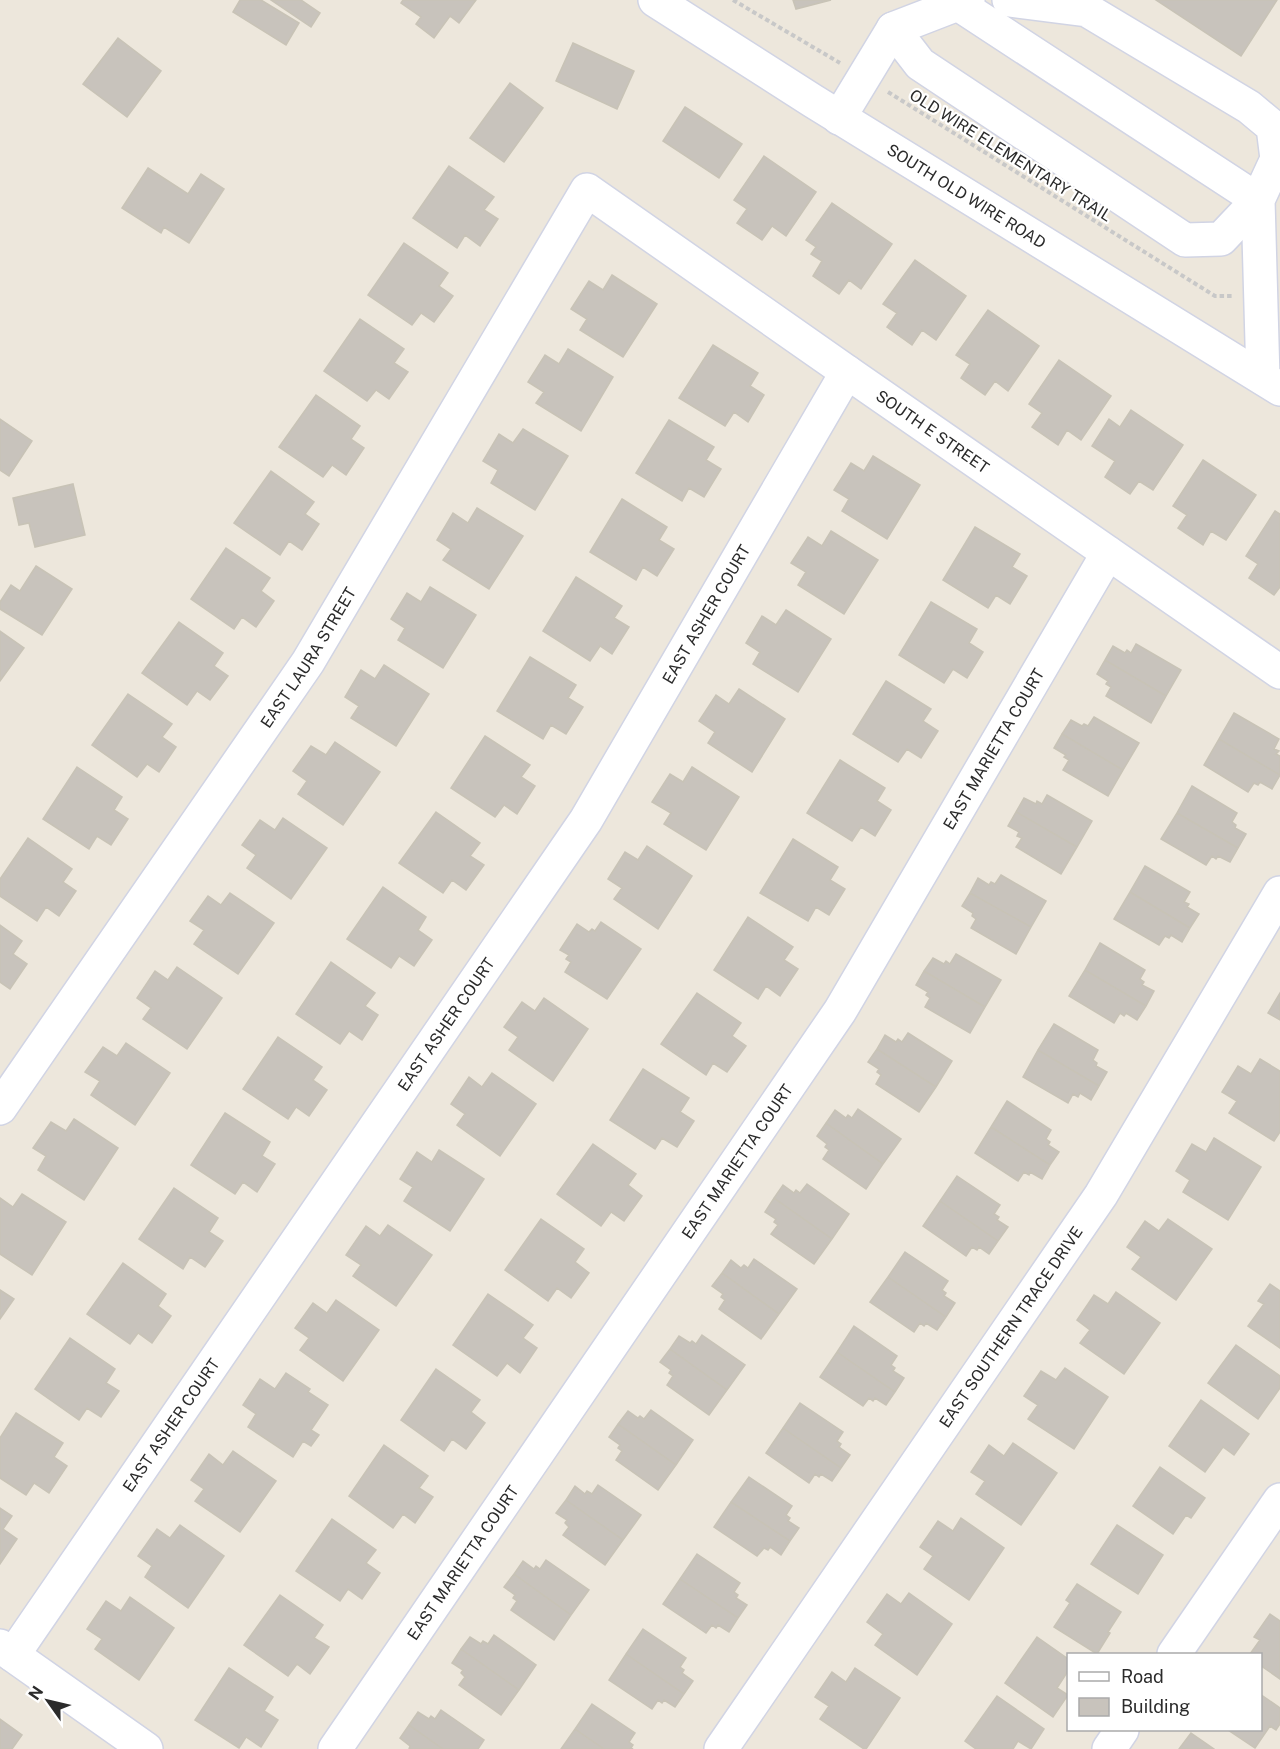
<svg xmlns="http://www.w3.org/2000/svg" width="1280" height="1749" viewBox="0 0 1280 1749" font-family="'Public Sans',sans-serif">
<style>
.building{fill:#c8c3bc;stroke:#c8c3b6;stroke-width:1.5}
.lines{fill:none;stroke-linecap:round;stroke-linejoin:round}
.minor-casing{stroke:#d1d4e4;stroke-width:36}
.path{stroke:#c8c8c8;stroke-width:4;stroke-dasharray:4.5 3;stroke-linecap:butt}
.minor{stroke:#fff;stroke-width:33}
.labels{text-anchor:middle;stroke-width:4.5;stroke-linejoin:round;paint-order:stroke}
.street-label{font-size:16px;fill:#2b2b2b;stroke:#fff}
</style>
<rect width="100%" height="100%" fill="#ede7dc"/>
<path class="building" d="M240,0H261L299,23L286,45L233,12Z
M271,0H301L320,13L311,27Z
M403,0H476L459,23L450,16L434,38L416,24L421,17L401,3Z
M793,0H831L796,9Z
M1156,0H1277L1241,56Z
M118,38L161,71L127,117L83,84Z
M573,43L634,71L617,109L556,81Z
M510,83L543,108L504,162L470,138Z
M685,107L742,144L719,178L663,141Z
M764,156L816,192L786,236L772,226L762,240L737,223L747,209L734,200Z
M449,166L494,197L484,210L498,219L480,246L465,235L457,248L413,218Z
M148,168L188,194L201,174L224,189L189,243L164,227L161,233L122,208Z
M832,203L892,244L861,289L849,280L839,294L813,276L822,261L811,254L816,247L806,240Z
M404,243L448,273L439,286L453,296L434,322L421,313L412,325L368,295Z
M915,260L966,296L936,340L922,330L912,345L887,327L897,313L883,304Z
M612,275L657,304L623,357L580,330L587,319L571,309L589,281L603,290Z
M988,310L1039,346L1008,391L995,381L985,395L961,378L970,364L956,355Z
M360,319L404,349L394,363L408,372L389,399L376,390L367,401L324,371Z
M713,345L758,373L750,386L764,395L748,422L734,412L725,426L679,398Z
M568,349L613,377L581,431L536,403L544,392L528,382L545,355L559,364Z
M1059,360L1111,396L1081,440L1067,430L1058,445L1032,427L1042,413L1029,404Z
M316,395L360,426L351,439L364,448L346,475L332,465L323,477L279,447Z
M1131,410L1183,445L1153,490L1139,481L1130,494L1105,477L1115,461L1092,446L1109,419L1120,427Z
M0,419L32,441L9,476L0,470Z
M669,420L714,447L706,460L721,469L704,497L689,488L682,501L636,473Z
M523,429L568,456L535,510L491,483L498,470L483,461L499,434L513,443Z
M873,456L920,485L887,539L842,511L849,499L834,490L851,463L864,471Z
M1203,460L1256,495L1226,540L1211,531L1203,545L1178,528L1187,515L1173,506Z
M271,471L314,502L305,514L319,524L302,550L289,541L280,555L234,523Z
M73,484L85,535L35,547L29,523L19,525L13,498Z
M622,499L667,527L659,540L674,549L657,576L643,567L636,580L590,552Z
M477,508L523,536L489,589L443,560L451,549L437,540L453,513L468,523Z
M1275,511L1280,514V587L1274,595L1249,578L1258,564L1246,556Z
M975,527L1020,554L1012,567L1027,576L1010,604L996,595L988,608L943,580Z
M831,531L878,560L844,614L798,585L806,572L791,563L808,537L822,546Z
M226,548L270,578L261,591L274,601L256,627L242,617L234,629L191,599Z
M36,566L72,589L42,635L0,609V602L11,585L20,591Z
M576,577L622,606L614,618L629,627L612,654L600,646L590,661L543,631Z
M430,587L476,615L443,668L398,640L405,628L391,619L407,593L421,602Z
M931,602L977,629L969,643L983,652L967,678L953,669L944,683L899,655Z
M786,610L831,639L798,692L753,664L760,652L746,643L762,616L776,625Z
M179,622L223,653L214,666L228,676L210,700L197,691L187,705L142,673Z
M0,631L24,648L0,681Z
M1136,644L1181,670L1166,696L1105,660L1113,646L1125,653L1127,650L1131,653Z
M530,657L576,685L568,698L583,707L566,734L551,725L543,739L497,711Z
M1105,660L1166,696L1151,723L1106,696L1111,687L1106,684L1108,681L1097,674Z
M384,665L429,694L396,746L351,718L359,706L345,697L361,670L375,679Z
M886,681L931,709L923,721L938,731L921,758L907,749L898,762L853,734Z
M739,689L785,719L752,772L708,743L715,732L699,721L716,695L729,704Z
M128,694L172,724L162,737L176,747L159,772L147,764L137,777L92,745Z
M1234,713L1279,739L1274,749L1279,751L1276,754L1280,756V775L1219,739Z
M1094,717L1139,743L1123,770L1062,734L1071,720L1082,726L1084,724L1088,726Z
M1062,734L1123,770L1108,796L1063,770L1069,760L1064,757L1066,755L1054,748Z
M485,736L530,765L521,777L535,786L517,814L504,805L495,817L451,788Z
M1219,739L1280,775L1272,789L1260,782L1258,785L1254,783L1248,792L1204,765Z
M335,742L380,772L343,825L298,794L307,781L293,771L311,746L326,755Z
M840,760L885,788L877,801L891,810L875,836L861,827L852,841L807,813Z
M77,767L122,797L114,810L128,819L111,845L97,836L89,849L43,819Z
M692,767L739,797L706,850L664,824L671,813L652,802L670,774L683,782Z
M1192,786L1237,813L1232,822L1236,825L1235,828L1246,834L1238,848L1177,813Z
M1047,795L1092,821L1077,847L1016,812L1024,798L1036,804L1037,801L1042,804Z
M436,812L480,843L470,856L484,865L466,890L452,880L443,893L399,863Z
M1016,812L1077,847L1061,874L1016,847L1022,838L1017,836L1019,832L1008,826Z
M1177,813L1238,848L1230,862L1218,856L1216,859L1212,856L1206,865L1161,839Z
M283,818L327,848L291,899L247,868L256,855L242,845L260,820L275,830Z
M28,838L72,869L63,882L76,891L59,916L46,907L37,921L0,896V879Z
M793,839L838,867L830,880L845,889L829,915L816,907L808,921L760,893Z
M647,846L692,876L658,929L614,899L622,888L608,879L625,852L638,860Z
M1145,866L1190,892L1184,902L1189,904L1187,907L1199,914L1190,928L1130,892Z
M1001,875L1046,901L1031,927L970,893L978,878L989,885L991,882L995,884Z
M383,887L426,917L418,930L432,940L414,966L399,956L391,968L347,939Z
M1130,892L1190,928L1182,942L1171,935L1169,938L1165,936L1159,945L1114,919Z
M230,893L274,923L238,974L194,944L204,930L190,921L208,896L221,905Z
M970,893L1031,927L1016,954L971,928L976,919L972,916L973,913L962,906Z
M748,917L793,947L784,960L798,969L780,996L766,986L758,999L714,970Z
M601,922L641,949L607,999L565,972L571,962L566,959L569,955L560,950L577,924L589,932L592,929L595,931Z
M0,925L22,941L13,954L27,964L10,989L0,982Z
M1100,943L1145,970L1140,979L1144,982L1142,985L1154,991L1146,1006L1085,970Z
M956,954L1001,980L985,1007L924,971L933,958L944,964L946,961L950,964Z
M331,962L375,993L365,1006L378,1015L362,1040L349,1031L340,1044L296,1014Z
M177,967L222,998L187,1049L143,1019L151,1008L137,998L155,971L168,980Z
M1085,970L1146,1006L1137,1020L1126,1013L1124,1016L1120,1013L1114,1023L1069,996Z
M924,971L985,1007L970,1033L925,1007L930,998L926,995L928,992L916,985Z
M697,993L741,1023L732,1036L746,1046L727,1072L713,1063L706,1075L661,1044Z
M1280,993V1020L1268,1013Z
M544,998L588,1029L553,1081L509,1050L518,1037L504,1027L522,1002L535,1011Z
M1054,1024L1098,1050L1093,1060L1097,1063L1096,1066L1107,1072L1099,1086L1038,1050Z
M908,1033L952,1061L936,1087L877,1049L885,1035L896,1042L898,1039L902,1042Z
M278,1037L322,1067L313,1080L327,1090L309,1116L296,1107L288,1119L243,1089Z
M126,1043L170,1073L135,1125L91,1095L100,1081L85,1072L103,1047L117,1056Z
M877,1049L936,1087L919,1112L876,1084L881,1075L877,1072L879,1069L868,1062Z
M1038,1050L1099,1086L1091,1100L1080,1093L1078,1097L1073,1094L1068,1103L1023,1077Z
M1260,1059L1280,1071V1132L1274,1141L1229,1113L1237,1101L1222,1092L1238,1066L1251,1074Z
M643,1069L689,1098L680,1112L694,1121L677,1147L662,1138L655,1149L610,1120Z
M492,1073L536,1104L500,1156L457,1125L465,1114L451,1104L469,1077L482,1087Z
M1007,1101L1051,1130L1046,1139L1050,1142L1048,1145L1059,1152L1050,1165L991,1127Z
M858,1109L901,1139L883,1164L826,1123L835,1110L846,1118L848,1115L852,1118Z
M225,1113L270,1142L262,1156L275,1164L257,1192L243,1182L235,1194L191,1165Z
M74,1119L118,1148L84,1200L38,1170L46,1156L33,1148L51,1122L66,1131Z
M826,1123L883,1164L866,1189L823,1159L829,1150L825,1147L827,1144L817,1136Z
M991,1127L1050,1165L1042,1179L1030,1172L1029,1175L1024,1172L1018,1181L975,1153Z
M1214,1138L1261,1167L1228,1220L1183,1192L1190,1180L1176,1171L1192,1144L1206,1152Z
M593,1144L636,1174L628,1185L642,1196L624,1221L611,1212L601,1226L557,1194Z
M439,1150L484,1179L450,1231L404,1201L413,1187L400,1179L417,1152L432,1162Z
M957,1176L1000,1205L994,1214L999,1217L997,1220L1008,1227L998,1241L940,1201Z
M807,1184L849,1214L832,1239L774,1198L783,1185L794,1193L796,1190L800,1193Z
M174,1188L218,1218L209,1232L223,1241L205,1267L190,1257L183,1269L139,1239Z
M22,1194L66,1222L32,1275L0,1254V1198L13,1207Z
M774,1198L832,1239L814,1264L771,1234L778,1225L774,1222L776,1219L765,1212Z
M940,1201L998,1241L989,1254L979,1247L977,1250L972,1247L966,1256L923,1226Z
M541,1219L584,1249L575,1262L589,1273L571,1298L557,1288L548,1301L505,1270Z
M1168,1219L1212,1249L1176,1300L1132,1269L1141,1257L1127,1247L1145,1221L1159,1231Z
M388,1225L432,1255L396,1306L353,1276L361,1265L346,1255L366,1226L380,1236Z
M905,1252L948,1281L942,1290L946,1293L944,1296L955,1303L946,1317L888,1277Z
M754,1259L797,1289L779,1314L722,1273L731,1260L741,1268L744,1265L748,1268Z
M123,1263L166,1294L158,1306L171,1316L152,1343L138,1333L130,1344L87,1314Z
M722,1273L779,1314L761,1339L719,1309L725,1300L721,1297L723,1294L712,1286Z
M888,1277L946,1317L937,1330L926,1323L924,1326L920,1323L914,1332L870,1302Z
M1270,1284L1280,1291V1348L1248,1326L1264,1304L1258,1301Z
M0,1290L14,1299L0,1319Z
M1116,1292L1160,1323L1124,1374L1080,1343L1090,1330L1077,1320L1094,1295L1108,1304Z
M488,1294L533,1325L523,1338L537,1348L520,1373L507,1363L497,1376L453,1345Z
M336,1300L379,1330L343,1381L300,1350L309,1338L295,1328L313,1303L327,1313Z
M854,1326L897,1356L891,1365L895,1368L893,1371L904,1378L895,1392L837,1352Z
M702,1335L745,1365L727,1390L670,1349L679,1336L690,1343L692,1341L696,1344Z
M70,1338L115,1369L106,1383L119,1391L101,1417L87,1408L79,1420L35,1389Z
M1236,1345L1280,1376V1388L1258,1419L1208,1383Z
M670,1349L727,1390L709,1415L667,1385L673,1376L669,1373L671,1370L660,1362Z
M837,1352L895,1392L886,1405L875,1398L873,1401L869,1398L863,1406L820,1377Z
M1065,1368L1108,1397L1074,1449L1028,1419L1038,1405L1024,1396L1041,1371L1056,1380Z
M436,1369L480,1400L471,1412L485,1423L466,1449L452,1439L444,1451L401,1420Z
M286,1373L310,1389L308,1392L328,1405L311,1430L319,1435L311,1446L303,1441L293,1457L248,1427L256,1414L243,1405L260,1379L275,1389Z
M1201,1400L1249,1434L1234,1455L1223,1447L1205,1472L1169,1446Z
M800,1403L843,1432L837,1441L841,1444L839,1447L850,1455L841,1468L783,1428Z
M651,1410L693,1440L676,1465L618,1424L628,1411L638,1418L640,1416L644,1419Z
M16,1413L63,1443L54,1457L67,1466L49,1493L34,1483L26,1495L0,1478V1438Z
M618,1424L676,1465L658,1490L616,1460L622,1451L618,1448L620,1445L609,1437Z
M783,1428L841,1468L832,1481L821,1474L819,1477L815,1474L809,1483L766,1453Z
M1013,1443L1057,1473L1021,1525L976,1494L985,1481L971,1472L989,1445L1004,1456Z
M384,1445L428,1476L419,1488L433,1497L415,1523L403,1514L393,1528L349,1496Z
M233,1451L276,1481L240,1532L195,1501L204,1489L191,1480L209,1454L223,1465Z
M1160,1467L1205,1498L1191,1518L1186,1515L1173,1534L1133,1506Z
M749,1477L792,1506L786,1515L790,1518L788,1521L799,1528L790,1541L731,1502Z
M598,1485L641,1515L623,1540L566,1500L575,1486L585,1494L587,1491L592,1494Z
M566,1500L623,1540L605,1565L563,1535L569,1527L565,1523L567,1520L556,1513Z
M731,1502L790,1541L781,1555L770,1547L768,1550L764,1548L757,1556L714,1527Z
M0,1508L12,1516L3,1529L17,1539L0,1564Z
M961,1518L1004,1548L969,1600L924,1569L933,1556L920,1547L938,1521L953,1531Z
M332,1519L376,1550L366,1563L380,1573L362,1599L348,1589L340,1601L296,1571Z
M180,1525L224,1556L188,1608L145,1577L152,1566L138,1556L157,1529L170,1538Z
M1117,1525L1163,1555L1138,1594L1091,1564Z
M697,1554L740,1583L734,1592L738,1595L736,1598L747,1605L738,1618L680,1579Z
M546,1560L589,1590L571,1615L514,1574L523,1561L534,1569L536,1566L540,1569Z
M514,1574L571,1615L554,1640L511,1610L517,1601L513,1598L515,1595L504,1587Z
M680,1579L738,1618L729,1632L718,1625L716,1628L712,1625L706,1633L663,1604Z
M1077,1584L1121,1612L1108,1632L1110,1633L1097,1654L1054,1627L1070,1603L1066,1600Z
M909,1593L952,1624L917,1675L875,1645L883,1634L867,1622L887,1594L901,1604Z
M280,1595L323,1625L314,1638L329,1647L310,1674L297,1664L288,1676L244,1645Z
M130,1597L174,1628L139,1680L95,1649L102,1639L87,1629L106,1601L121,1611Z
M1270,1614L1280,1621V1679L1260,1665V1654H1250L1260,1640L1254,1637Z
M643,1629L686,1658L680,1667L684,1670L682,1673L693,1681L684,1694L626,1654Z
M494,1635L536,1665L519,1690L461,1649L470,1637L481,1644L483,1641L488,1644Z
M1037,1637L1068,1659V1671L1057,1688L1068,1695L1053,1717L1005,1683Z
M461,1649L519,1690L501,1715L459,1685L465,1677L461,1673L463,1670L452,1663Z
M626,1654L684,1694L675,1707L664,1700L662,1703L658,1700L652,1709L609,1680Z
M229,1668L273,1697L264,1711L278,1720L261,1747L246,1737L239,1748L195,1720Z
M855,1668L900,1698L866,1749H864L820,1719L829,1706L815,1697L832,1672L846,1682Z
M1260,1694L1280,1708V1724L1276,1730L1270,1726L1255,1748L1228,1730H1260Z
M997,1696L1044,1729L1031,1749L1018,1741L1013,1749H976L965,1741Z
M592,1704L635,1733L629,1742L633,1745L631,1748L633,1749H604L575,1729Z
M441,1710L484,1740L478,1749H443L409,1725L418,1712L429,1719L431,1716L435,1719Z
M0,1719L22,1735L12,1749H0Z
M409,1725L443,1749H409L410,1746L400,1738Z
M575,1729L604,1749H561Z
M1191,1733L1214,1749H1179Z"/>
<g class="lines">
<defs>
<g id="minor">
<path id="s1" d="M655,0L813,101L1280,389"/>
<path d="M1009,0L1087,10L1249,107L1273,127L1277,159L1258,200L1263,378"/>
<path d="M893,29L920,64L1185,240L1221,239L1258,200L958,4"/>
<path d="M839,118L893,29L968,0"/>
<path id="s2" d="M0,1108L308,662L587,190L847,372L1280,672"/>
<path d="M0,1646L146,1749"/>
<path d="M1174,1654L1280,1500"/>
<path id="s3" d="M13,1655L586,820L847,372"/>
<path id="s4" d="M335,1749L840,1011L1108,553"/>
<path id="s5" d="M721,1749L1101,1195L1280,893"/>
<path d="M1109,1749L1122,1730"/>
</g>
</defs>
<use href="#minor" class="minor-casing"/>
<path class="path" d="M733,0L840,63
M888,92L1215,296H1233"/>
<use href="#minor" class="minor"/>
</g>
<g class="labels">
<g class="street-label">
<text transform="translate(1011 155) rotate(32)" y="6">OLD WIRE ELEMENTARY TRAIL</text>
<text dy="6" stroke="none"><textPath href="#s1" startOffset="368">SOUTH OLD WIRE ROAD</textPath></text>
<text dy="6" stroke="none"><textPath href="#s2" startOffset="1512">SOUTH E STREET</textPath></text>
<text dy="6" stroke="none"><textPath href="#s3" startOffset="1251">EAST ASHER COURT</textPath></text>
<text dy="6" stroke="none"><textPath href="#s2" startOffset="546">EAST LAURA STREET</textPath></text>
<text dy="6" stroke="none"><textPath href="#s4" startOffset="1198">EAST MARIETTA COURT</textPath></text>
<text dy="6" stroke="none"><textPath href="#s3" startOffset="765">EAST ASHER COURT</textPath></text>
<text dy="6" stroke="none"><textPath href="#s4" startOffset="712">EAST MARIETTA COURT</textPath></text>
<text dy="6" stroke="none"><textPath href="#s5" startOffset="512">EAST SOUTHERN TRACE DRIVE</textPath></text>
<text dy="6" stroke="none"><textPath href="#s3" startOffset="279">EAST ASHER COURT</textPath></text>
<text dy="6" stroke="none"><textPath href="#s4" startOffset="226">EAST MARIETTA COURT</textPath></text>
</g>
</g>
<rect x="1067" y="1653" width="195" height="78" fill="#ffffff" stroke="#aaaaaa" stroke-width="1.5"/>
<rect x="1079" y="1672" width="30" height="9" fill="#ffffff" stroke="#aaaaaa" stroke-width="1.5"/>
<text x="1121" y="1683" font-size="18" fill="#2b2b2b">Road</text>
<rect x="1079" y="1698" width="30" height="18" fill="#c8c3bc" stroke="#aaaaaa" stroke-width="1.5"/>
<text x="1121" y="1713" font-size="18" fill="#2b2b2b">Building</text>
<g transform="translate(48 1701) rotate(304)" stroke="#ffffff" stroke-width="4.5" paint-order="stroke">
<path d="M0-4.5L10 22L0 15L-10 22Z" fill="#2b2b2b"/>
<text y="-9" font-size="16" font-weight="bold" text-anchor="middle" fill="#2b2b2b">N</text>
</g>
</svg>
